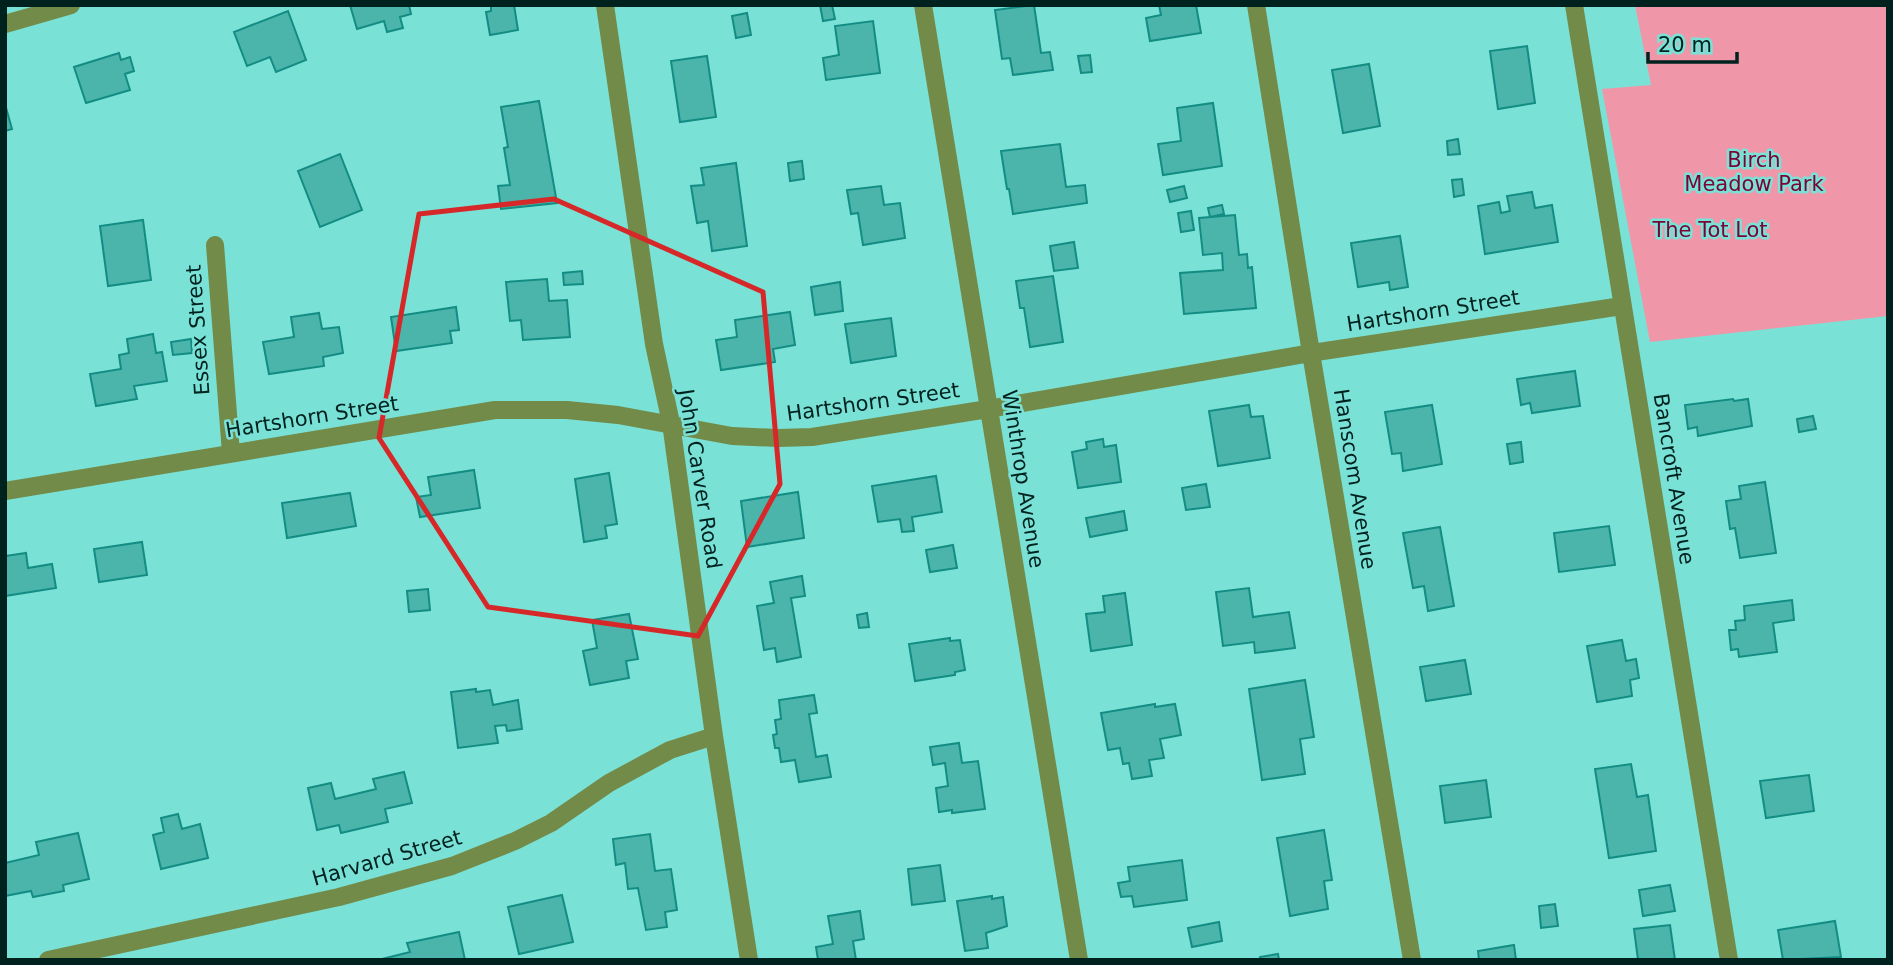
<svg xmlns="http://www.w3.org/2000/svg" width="1893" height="965" viewBox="0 0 1893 965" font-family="'DejaVu Sans',sans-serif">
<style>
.green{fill:#ef97a9}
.building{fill:#4bb5ab;stroke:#138d84;stroke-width:2}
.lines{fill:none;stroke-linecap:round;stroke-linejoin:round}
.minor{stroke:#728b48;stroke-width:18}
.marked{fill:none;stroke:#d62828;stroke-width:5;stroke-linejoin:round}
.labels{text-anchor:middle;stroke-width:5;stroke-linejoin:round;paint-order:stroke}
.park-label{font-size:21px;fill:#7a0335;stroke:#7ae1d6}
.street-label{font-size:21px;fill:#00221f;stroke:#7ae1d6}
</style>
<rect width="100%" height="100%" fill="#7ae1d6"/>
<path class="green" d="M1635,5H1888V316L1650,342L1602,89L1651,85Z"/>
<path class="building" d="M350,5H409L411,14L400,17L403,28L387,32L384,21L357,29Z
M491,5H514L518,30L490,35L486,12L491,11Z
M820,5H832L835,19L823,21Z
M1034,5L1041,53L1050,52L1053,70L1013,75L1010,58L1002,59L995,10Z
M1159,5H1196L1201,33L1150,41L1146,18L1161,15Z
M288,11L306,60L276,72L270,57L247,66L234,32Z
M747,13L751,35L736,38L732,16Z
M873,21L880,73L826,80L823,58L839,55L835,26Z
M1527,46L1535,103L1498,109L1490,51Z
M119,53L121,60L130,57L134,71L125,74L130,90L86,103L74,67Z
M1090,55L1092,72L1081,73L1078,56Z
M707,56L716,117L680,122L671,61Z
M1369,64L1380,126L1343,133L1332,70Z
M539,101L557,203L501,209L498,186L510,185L504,148L508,147L501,107Z
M1213,103L1222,166L1163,175L1158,144L1181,141L1177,108Z
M5,104L12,129L5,131Z
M1458,139L1460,154L1448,155L1447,141Z
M1060,144L1066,187L1085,185L1087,203L1013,214L1009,189H1007L1001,151Z
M340,154L362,210L320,227L298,171Z
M802,161L804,179L790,181L788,163Z
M736,163L747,246L712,251L708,221L697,223L691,186L704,185L701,168Z
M1462,179L1464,195L1454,197L1452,180Z
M881,186L884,205L900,203L905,238L863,245L858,213L851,214L847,190Z
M1184,186L1187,198L1170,202L1167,190Z
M1532,192L1535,208L1552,205L1558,242L1485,254L1478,206L1499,202L1501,213L1510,211L1507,196Z
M1222,205L1224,214L1210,217L1208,208Z
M1191,211L1194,230L1181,232L1178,213Z
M1235,215L1239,255L1247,254L1248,268L1252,267L1256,308L1184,314L1180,273L1223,270L1222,253L1203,255L1199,218Z
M143,220L151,280L108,286L100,226Z
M1400,236L1408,287L1390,290L1389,282L1358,287L1351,243Z
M1074,242L1078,268L1054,271L1050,246Z
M582,271L583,284L564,285L563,273Z
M1053,276L1063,342L1030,347L1024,308H1020L1016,281Z
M547,279L549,301L567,300L570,337L523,340L521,320L510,321L506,282Z
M840,282L843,311L815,315L811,287Z
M456,307L459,330L450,331L452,343L396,351L391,317Z
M790,312L795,345L773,349L775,362L721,370L716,340L737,337L735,320Z
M319,313L322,329L339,327L343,353L323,357L324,366L269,374L263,342L294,337L291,317Z
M891,318L896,356L851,363L845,324Z
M153,334L156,353L162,352L167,381L134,386L137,399L96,406L90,374L121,369L119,355L129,353L127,339Z
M191,339L192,353L173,355L171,342Z
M1575,371L1580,406L1532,413L1530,403L1521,405L1517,379Z
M1733,399L1734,401L1748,399L1752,426L1698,436L1697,427L1688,429L1685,405Z
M1249,405L1251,417L1263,416L1270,458L1218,466L1209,411Z
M1432,405L1442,464L1403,471L1401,453L1392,454L1385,412Z
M1813,416L1816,429L1799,432L1797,419Z
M1103,439L1104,447L1116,445L1121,482L1078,488L1072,452L1087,449L1086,442Z
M1521,442L1523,462L1510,464L1507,444Z
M474,470L480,508L420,517L416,497L431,495L428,477Z
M609,473L617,524L605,526L607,538L584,542L575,479Z
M936,476L942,512L912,517L914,531L902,532L900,519L878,522L872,486Z
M1765,482L1776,553L1740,558L1735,528L1730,529L1726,501L1741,499L1739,486Z
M1206,484L1210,507L1186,510L1182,488Z
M798,492L804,538L747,547L741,501Z
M350,493L356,526L287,538L282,503Z
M1124,511L1127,530L1090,537L1086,518Z
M1609,526L1615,565L1559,572L1554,533Z
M1440,527L1454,606L1428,611L1424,586L1413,588L1403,533Z
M142,542L147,575L99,582L94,549Z
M953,545L957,568L930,572L926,550Z
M26,553L28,568L52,564L56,588L5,596V556Z
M802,576L805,596L791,598L801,657L777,662L775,648L764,650L757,606L774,603L770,582Z
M1249,588L1253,617L1289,612L1295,648L1255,653L1254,642L1223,646L1216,592Z
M428,589L430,610L409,612L407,591Z
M1125,593L1132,645L1091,651L1086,614L1105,612L1103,596Z
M1792,600L1794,620L1773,623L1777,652L1739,657L1738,649L1731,650L1729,630H1736L1735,621L1745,620L1744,606Z
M867,613L869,627L859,628L857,615Z
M629,614L638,659L626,661L629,678L590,685L583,651L597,648L592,620Z
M950,638V641L960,640L965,670L955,672V675L915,681L909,644Z
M1622,640L1626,661L1636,659L1639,678L1630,680L1632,696L1597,702L1587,646Z
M1465,660L1471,694L1426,701L1420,667Z
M1305,680L1314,737L1300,739L1305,774L1262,780L1249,689Z
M476,689V692L490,690L493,705L518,700L522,729L507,731L506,725L495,726L498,743L458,748L451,692Z
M814,695L817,713L809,714L816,757L827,755L831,777L799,782L795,760L781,762L779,748H775L773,735L777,734L775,720L781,719L779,700Z
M1155,704V707L1175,704L1181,735L1160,739L1164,758L1149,760L1152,776L1132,779L1129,763L1123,764L1120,748L1108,750L1101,713Z
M959,743L962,763L978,761L985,809L952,813V810L939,812L936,788L948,786L945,763L933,765L930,747Z
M1631,764L1637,797L1648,795L1656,851L1609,858L1595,769Z
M404,772L412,803L385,809L388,822L341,833L339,825L317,830L308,788L331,783L335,799L376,789L373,779Z
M1809,775L1814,811L1766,818L1760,781Z
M1486,780L1491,817L1445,823L1440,786Z
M178,814L182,829L200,824L208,858L161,869L153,835L164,832L161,818Z
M1324,830L1332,880L1324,881L1328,909L1290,916L1277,838Z
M78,833L89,879L63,885L64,891L33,897L31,891L5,896V863L39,855L36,842Z
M650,834L655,871L671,869L677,910L665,912L667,927L646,930L638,888L628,889L625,863L616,865L613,839Z
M1182,860L1187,900L1134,907L1132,896L1121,897L1118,883L1130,881L1128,867Z
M940,865L945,901L912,905L908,869Z
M1670,885L1675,911L1643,916L1639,890Z
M562,895L573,942L519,954L508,907Z
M992,896V899L1003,897L1007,926L986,933L988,948L965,951L957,901Z
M1555,904L1558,926L1541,928L1539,906Z
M860,911L864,939L853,941L856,960H818L816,947L833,944L828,916Z
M1835,921L1841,957L1783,960L1778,930Z
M1219,922L1222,941L1192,947L1188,928Z
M1670,925L1675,960H1638L1634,929Z
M459,932L465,960H378L410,952L407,943Z
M1514,945L1516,960H1479L1478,951Z
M1278,954L1279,960H1261L1260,957Z"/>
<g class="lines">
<path class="minor" d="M605,5L654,344L671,423L714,736L749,960
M923,5L1079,960
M1256,5L1311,353L1412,960
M1574,5L1729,960
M5,24L71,5
M215,245L231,453
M5,491L495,410H567L618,415L732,436L778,438L812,437L988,409L1311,353L1622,306
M48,960L339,897L452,866L515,841L551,823L609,783L670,750L714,736"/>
</g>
<path class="marked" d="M554,199L763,292L780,484L698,636L488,607L379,438L419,214Z"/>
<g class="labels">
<g class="park-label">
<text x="1754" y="167">Birch<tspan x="1754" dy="24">Meadow Park</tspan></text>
<text x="1710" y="237">The Tot Lot</text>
</g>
<g class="street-label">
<text transform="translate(1433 311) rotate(-9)" y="7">Hartshorn Street</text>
<text transform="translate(198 330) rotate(-94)" y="7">Essex Street</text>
<text transform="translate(873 402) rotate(-8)" y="7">Hartshorn Street</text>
<text transform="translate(312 417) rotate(-9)" y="7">Hartshorn Street</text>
<text transform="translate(700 479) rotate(81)" y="7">John Carver Road</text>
<text transform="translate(1023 479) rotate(81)" y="7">Winthrop Avenue</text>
<text transform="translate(1355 479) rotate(81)" y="7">Hanscom Avenue</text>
<text transform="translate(1674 479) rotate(81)" y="7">Bancroft Avenue</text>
<text transform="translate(387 858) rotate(-16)" y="7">Harvard Street</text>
</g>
</g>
<rect width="1893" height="965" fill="none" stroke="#00221f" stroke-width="14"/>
<path d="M1648 52v10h89v-10" fill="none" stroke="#00221f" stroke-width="3.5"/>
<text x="1658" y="52" font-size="21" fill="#00221f" stroke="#7ae1d6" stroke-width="5" paint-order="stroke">20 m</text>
</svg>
